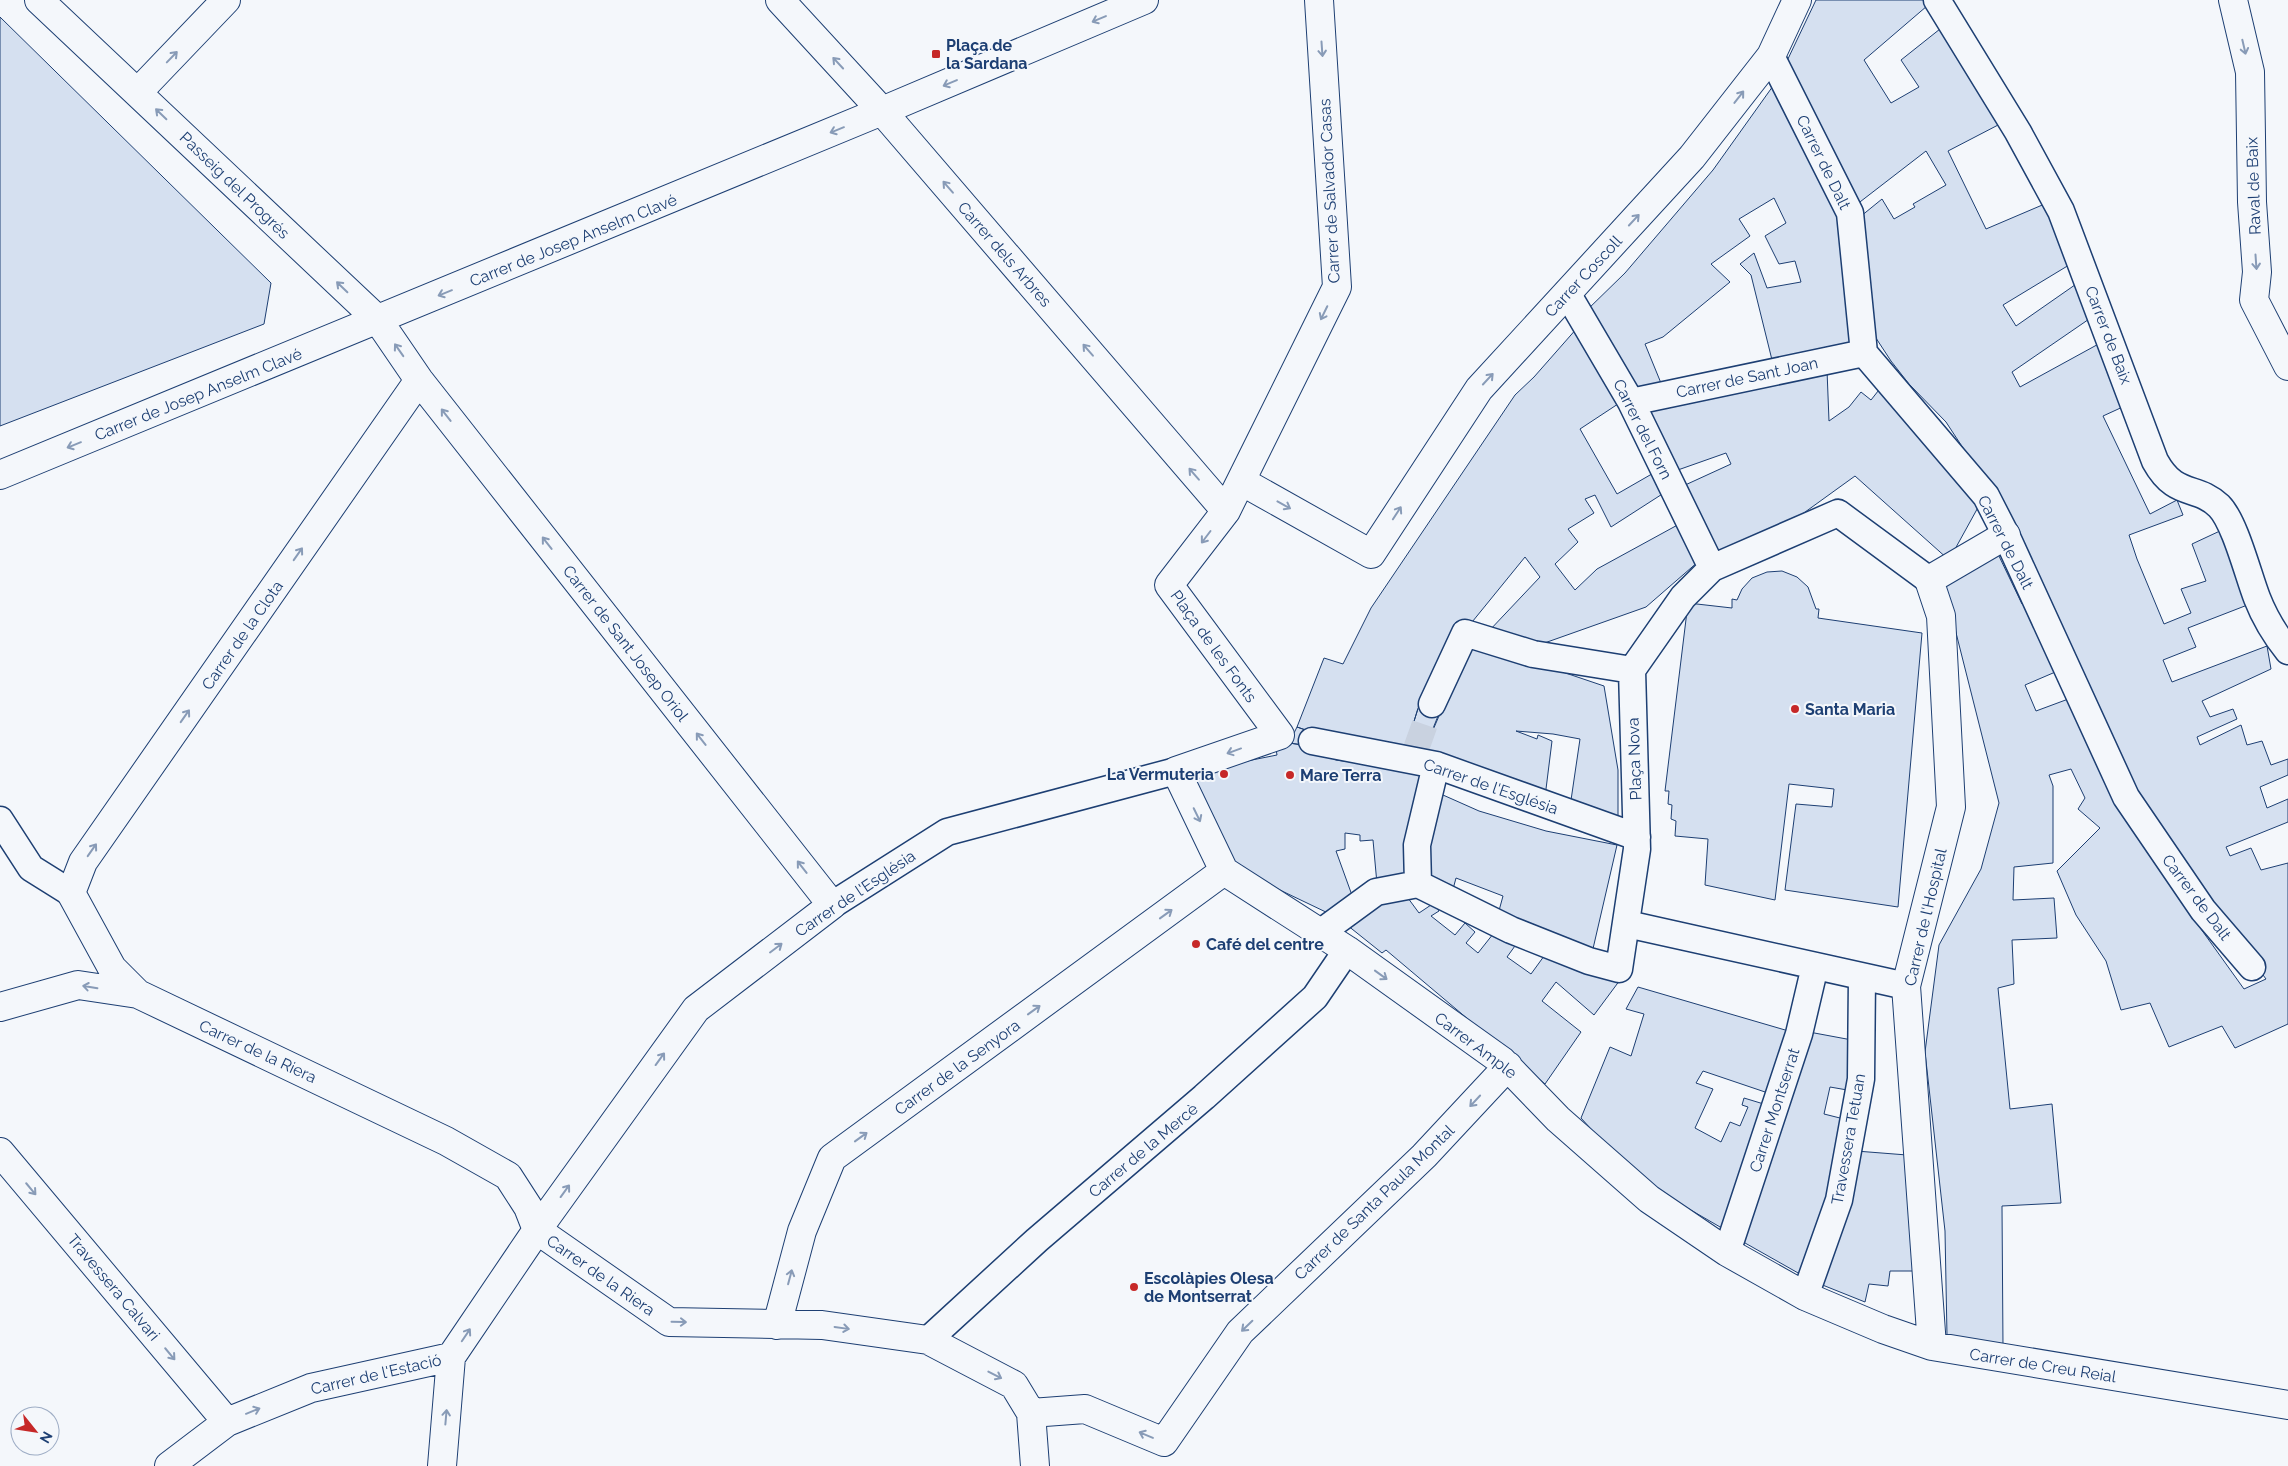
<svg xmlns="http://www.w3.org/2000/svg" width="2288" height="1466" viewBox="0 0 2288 1466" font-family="Raleway,sans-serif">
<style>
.building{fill:#d5e0f0;stroke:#1d3f73}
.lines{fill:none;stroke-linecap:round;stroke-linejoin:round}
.pedestrian-tunnel{stroke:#c9d2e0;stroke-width:26;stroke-dasharray:26 13;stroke-linecap:butt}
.pedestrian-casing{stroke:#1d3f73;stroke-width:29}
.minor-casing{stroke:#1d3f73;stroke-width:30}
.pedestrian{stroke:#f4f7fb;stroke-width:26}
.minor{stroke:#f4f7fb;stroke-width:28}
.oneway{stroke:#889bb7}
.poi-dot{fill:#c62828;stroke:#f4f7fb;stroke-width:2}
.labels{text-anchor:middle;stroke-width:4;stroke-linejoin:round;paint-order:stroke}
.poi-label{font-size:16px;font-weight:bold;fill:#1d3f73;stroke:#f4f7fb;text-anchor:start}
.street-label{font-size:16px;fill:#1d3f73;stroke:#f4f7fb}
</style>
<rect width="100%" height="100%" fill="#f4f7fb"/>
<path class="building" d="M1816,0H1924L1927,6L1864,60L1891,103L1919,87L1901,60L1940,29L2000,124L1948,151L1986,229L2047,203L2074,262L2003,305L2016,326L2082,280L2095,315L2012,372L2020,387L2104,341L2127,405L2103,416L2150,514L2177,500L2183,515L2129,535L2137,559L2164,624L2191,613L2181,589L2206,581L2192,544L2222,530L2250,604L2188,628L2196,647L2163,660L2172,682L2267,646L2271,669L2202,701L2210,717L2233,709L2237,719L2197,737L2200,745L2241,725L2247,745L2262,741L2271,765L2288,759V775L2260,787L2267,808L2288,799V822L2226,847L2230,856L2251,848L2261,870L2288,863V1024L2235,1048L2222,1026L2169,1047L2150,1003L2121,1010L2106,961L2076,915L2057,871L2100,828L2078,809L2085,798L2071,769L2049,775L2053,786V863L2014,867L2013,900L2054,898L2057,938L2012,940L2014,984L1998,988L2010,1109L2052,1104L2061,1203L2002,1206L2003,1347L1947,1336L1945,1231L1925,1052L1939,945L1981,869L1999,803L1950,609L1940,584L1998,554L2022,604L2027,601L2060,670L2025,685L2036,711L2071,698L2178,897L2244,989L2266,979L2168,846L2136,787L1986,483L1946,422L1909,384L1891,361L1872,332L1855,221L1882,199L1894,219L1915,207L1913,204L1946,185L1926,151L1856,205L1786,63Z
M0,17L271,283L264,324L0,426Z
M1778,79L1839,204L1853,344L1773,364L1751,275L1740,264L1754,253L1767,288L1801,282L1795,261L1779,264L1765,236L1786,223L1774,198L1739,219L1750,236L1711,264L1730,282L1663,337L1645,344L1663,388L1638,394L1585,312L1625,273L1713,170Z
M1578,327L1621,402L1580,429L1617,494L1657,471L1667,491L1611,527L1595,495L1585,499L1594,513L1568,529L1578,542L1555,564L1575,590L1597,569L1683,522L1699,561L1646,607L1536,646L1488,632L1540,577L1525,557L1468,627L1456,622L1424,703L1420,702L1406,747L1323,736L1297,727L1324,658L1343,664L1371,608L1515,395L1534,377Z
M1827,370L1829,421L1849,407L1861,392L1871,400L1882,386L1981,502L1949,560L1855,476L1801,515L1719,556L1683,486L1731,464L1726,453L1675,471L1644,409Z
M1782,571L1797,577L1808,587L1816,609H1819L1818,618L1922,633L1898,907L1785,890L1796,804L1832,807L1834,789L1789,784L1775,900L1705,885L1708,839L1675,836L1676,821L1671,819L1672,805L1668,804L1669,791H1665L1688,603L1732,608V599L1737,600L1742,589L1752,578L1767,572Z
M1471,641L1604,686L1618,770V821L1570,807L1580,739L1553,734L1516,731L1537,739L1538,735L1552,741L1545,797L1424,751Z
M1420,702L1442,706L1424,751L1406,747Z
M1297,727L1314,733L1310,746L1289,743Z
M1289,743L1310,746L1336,760L1412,770L1430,775L1411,882L1377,884L1373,840L1360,841V835L1345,833V849L1336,851L1353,898L1330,914L1238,870L1194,787L1202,770L1277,755L1276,749Z
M1434,791L1479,811L1546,831L1617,845L1592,953L1497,918L1503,896L1456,878L1452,893L1419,874Z
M1405,894L1419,913L1434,903L1439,911L1431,916L1455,935L1465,923L1475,932L1466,943L1478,953L1497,929L1520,939L1507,957L1531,974L1547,952L1620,980L1594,1015L1556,982L1542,1001L1581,1032L1545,1084L1386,950L1382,953L1342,921L1382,897Z
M1638,987L1792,1032L1771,1094L1703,1071L1696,1083L1713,1089L1695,1128L1721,1142L1730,1122L1740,1126L1748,1107L1742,1105L1744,1098L1767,1105L1727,1231L1651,1187L1632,1165L1611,1151L1581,1118L1610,1047L1631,1056L1644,1014L1626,1009Z
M1809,1032L1852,1040L1853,1091L1830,1087L1824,1114L1848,1120L1807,1278L1738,1239Z
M1856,1151L1907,1155L1918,1271H1890L1888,1286L1869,1284L1865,1302L1820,1284Z"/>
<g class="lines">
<path class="pedestrian-tunnel" d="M1416,749L1432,704"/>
<defs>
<path id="pedestrian" d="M1937,0L2018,132L2061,211L2155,461C2176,499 2196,484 2219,506C2235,522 2248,575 2257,598C2264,616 2276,636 2288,651
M1771,56L1850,213L1864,353L1986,496L2006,535L2126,797L2203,910L2252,967
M1567,293L1631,402L1712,568
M1631,402L1864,353
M1632,670L1683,597L1712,568L1838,513L1929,580
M1432,704L1465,633L1533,654L1632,670
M1312,741L1436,765L1637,837
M0,820L31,868L71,893
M1418,884L1417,845L1436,765
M832,905L947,832L1176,771
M1627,924L1906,986
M1320,933L1376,892L1418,884L1511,930L1589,961L1619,969L1637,849L1632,670
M1727,1252L1799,1034L1815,966
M1805,1296L1839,1200L1861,1079L1862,977
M928,1340L1037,1240L1204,1097L1315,997L1347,950"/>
<path id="minor" d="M39,0L378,320L419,380L832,905L696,1009L537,1230L451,1357L311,1388L227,1422L169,1466
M780,0L882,111L1226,511
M1319,0L1337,287L1226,511L1169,585L1280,735L1176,771L1224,871L1347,950L1502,1061L1558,1119L1649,1199L1727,1252L1805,1296L1883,1329L1932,1346L2288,1405
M2233,0L2250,72L2252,202L2257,272L2254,300L2288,366
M138,92L226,0
M419,380L83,862L71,893L112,968L138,994L446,1141L508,1176L528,1207L537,1230L669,1322L822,1325L928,1340L1014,1385L1031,1413L1035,1466
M0,475L882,111L1144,0
M1241,481L1371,554L1479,389L1692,157L1771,56L1797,0
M0,1007L78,985L138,994
M0,1152L227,1422
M777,1325L802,1231L832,1158L1224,871
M1932,1346L1906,986L1951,807L1941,616L1929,580L2006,535
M1031,1413L1085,1409L1164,1442L1240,1332L1424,1156L1508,1066
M442,1466L451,1357"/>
</defs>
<use href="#pedestrian" class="pedestrian-casing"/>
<use href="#minor" class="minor-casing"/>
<use href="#pedestrian" class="pedestrian"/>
<use href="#minor" class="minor"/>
</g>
<defs><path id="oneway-shaft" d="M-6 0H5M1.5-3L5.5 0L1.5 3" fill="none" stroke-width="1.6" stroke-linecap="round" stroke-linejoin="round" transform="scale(1.25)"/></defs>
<g class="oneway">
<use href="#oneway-shaft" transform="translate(1099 19) rotate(157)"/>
<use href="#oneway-shaft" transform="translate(2244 47) rotate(77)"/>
<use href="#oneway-shaft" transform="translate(1322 49) rotate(86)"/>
<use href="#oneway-shaft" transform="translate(172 57) rotate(-46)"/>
<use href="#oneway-shaft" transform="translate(838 63) rotate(-133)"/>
<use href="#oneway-shaft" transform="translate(950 83) rotate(157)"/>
<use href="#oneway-shaft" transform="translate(1739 97) rotate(-52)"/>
<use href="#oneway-shaft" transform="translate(161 114) rotate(-136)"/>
<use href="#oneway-shaft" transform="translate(837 130) rotate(158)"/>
<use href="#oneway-shaft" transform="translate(948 187) rotate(-131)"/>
<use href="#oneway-shaft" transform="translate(1634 220) rotate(-47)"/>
<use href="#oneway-shaft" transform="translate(2256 262) rotate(86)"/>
<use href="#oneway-shaft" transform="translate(342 287) rotate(-136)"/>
<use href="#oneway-shaft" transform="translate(445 293) rotate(158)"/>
<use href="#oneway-shaft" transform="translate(1324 313) rotate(116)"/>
<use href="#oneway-shaft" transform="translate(399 350) rotate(-125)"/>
<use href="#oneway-shaft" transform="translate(1088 350) rotate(-131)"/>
<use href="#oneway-shaft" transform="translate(1488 379) rotate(-47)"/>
<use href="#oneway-shaft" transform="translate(446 415) rotate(-128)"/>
<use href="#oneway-shaft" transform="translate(74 445) rotate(158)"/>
<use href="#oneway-shaft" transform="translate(1194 474) rotate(-131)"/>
<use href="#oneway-shaft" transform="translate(1284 505) rotate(29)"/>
<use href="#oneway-shaft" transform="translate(1397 513) rotate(-57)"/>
<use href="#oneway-shaft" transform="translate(1206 537) rotate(127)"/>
<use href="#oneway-shaft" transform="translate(547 543) rotate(-128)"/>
<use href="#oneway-shaft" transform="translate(298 554) rotate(-55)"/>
<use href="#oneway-shaft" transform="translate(185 716) rotate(-55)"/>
<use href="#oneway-shaft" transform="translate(701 739) rotate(-128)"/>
<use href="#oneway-shaft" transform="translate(1234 751) rotate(160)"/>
<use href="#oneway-shaft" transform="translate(1197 815) rotate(64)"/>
<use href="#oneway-shaft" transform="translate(92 850) rotate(-55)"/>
<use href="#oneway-shaft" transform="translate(802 867) rotate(-128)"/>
<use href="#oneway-shaft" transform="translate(1166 914) rotate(-36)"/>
<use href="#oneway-shaft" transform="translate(776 948) rotate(-37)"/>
<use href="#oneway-shaft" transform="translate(1381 975) rotate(36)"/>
<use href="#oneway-shaft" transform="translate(90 987) rotate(-171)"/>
<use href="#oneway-shaft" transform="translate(1034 1010) rotate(-36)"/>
<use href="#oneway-shaft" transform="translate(660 1059) rotate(-54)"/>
<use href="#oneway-shaft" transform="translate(1475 1101) rotate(133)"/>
<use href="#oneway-shaft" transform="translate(861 1137) rotate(-36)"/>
<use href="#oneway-shaft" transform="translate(31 1189) rotate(50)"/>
<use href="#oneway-shaft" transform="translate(565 1191) rotate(-54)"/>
<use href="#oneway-shaft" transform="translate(790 1277) rotate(-75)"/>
<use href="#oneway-shaft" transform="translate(679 1322) rotate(1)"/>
<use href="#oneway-shaft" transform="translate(1247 1326) rotate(136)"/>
<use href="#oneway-shaft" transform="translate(842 1328) rotate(8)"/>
<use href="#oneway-shaft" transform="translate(466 1335) rotate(-56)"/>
<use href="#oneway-shaft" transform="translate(170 1354) rotate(50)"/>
<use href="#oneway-shaft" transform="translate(995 1375) rotate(27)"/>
<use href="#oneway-shaft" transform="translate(253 1411) rotate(-22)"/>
<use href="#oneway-shaft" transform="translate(446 1417) rotate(-85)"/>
<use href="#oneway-shaft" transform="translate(1146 1435) rotate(-157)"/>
</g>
<g class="poi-dot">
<rect x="931" y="49" width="10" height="10" rx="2.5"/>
<circle cx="1795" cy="709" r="5"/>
<circle cx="1224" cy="774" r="5"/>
<circle cx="1290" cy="775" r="5"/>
<circle cx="1196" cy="944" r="5"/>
<circle cx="1134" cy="1287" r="5"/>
</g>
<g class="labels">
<g class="poi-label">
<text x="946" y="51">Plaça de<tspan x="946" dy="18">la Sardana</tspan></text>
<text x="1805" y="715">Santa Maria</text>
<text x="1214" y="780" text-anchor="end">La Vermuteria</text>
<text x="1300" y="781">Mare Terra</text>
<text x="1206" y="950">Café del centre</text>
<text x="1144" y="1284">Escolàpies Olesa<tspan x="1144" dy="18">de Montserrat</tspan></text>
</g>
<g class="street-label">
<text transform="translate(1824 162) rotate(64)" y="6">Carrer de Dalt</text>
<text transform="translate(235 185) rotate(44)" y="6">Passeig del Progrés</text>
<text transform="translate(2253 186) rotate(-92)" y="6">Raval de Baix</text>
<text transform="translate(1329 191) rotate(-93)" y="6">Carrer de Salvador Casas</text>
<text transform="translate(573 240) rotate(-22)" y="6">Carrer de Josep Anselm Clavé</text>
<text transform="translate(1005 254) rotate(49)" y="6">Carrer dels Arbres</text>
<text transform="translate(1583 276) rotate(-47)" y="6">Carrer Coscoll</text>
<text transform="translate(2109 335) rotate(69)" y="6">Carrer de Baix</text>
<text transform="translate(1747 377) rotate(-12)" y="6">Carrer de Sant Joan</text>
<text transform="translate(198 394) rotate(-22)" y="6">Carrer de Josep Anselm Clavé</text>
<text transform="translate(1643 429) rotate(63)" y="6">Carrer del Forn</text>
<text transform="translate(2006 542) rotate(63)" y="6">Carrer de Dalt</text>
<text transform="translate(242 635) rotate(-55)" y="6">Carrer de la Clota</text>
<text transform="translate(626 643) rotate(52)" y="6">Carrer de Sant Josep Oriol</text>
<text transform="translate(1214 646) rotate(54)" y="6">Plaça de les Fonts</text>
<text transform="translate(1634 759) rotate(-92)" y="6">Plaça Nova</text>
<text transform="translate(1491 786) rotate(19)" y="6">Carrer de l'Església</text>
<text transform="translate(855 893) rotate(-34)" y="6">Carrer de l'Església</text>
<text transform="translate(2197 897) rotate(53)" y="6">Carrer de Dalt</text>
<text transform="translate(1925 917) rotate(-77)" y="6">Carrer de l'Hospital</text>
<text transform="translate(1476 1045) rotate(37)" y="6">Carrer Ample</text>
<text transform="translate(258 1051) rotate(25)" y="6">Carrer de la Riera</text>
<text transform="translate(957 1067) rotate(-36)" y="6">Carrer de la Senyora</text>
<text transform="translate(1774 1110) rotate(-72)" y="6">Carrer Montserrat</text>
<text transform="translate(1848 1139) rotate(-80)" y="6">Travessera Tetuan</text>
<text transform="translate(1143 1150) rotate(-40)" y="6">Carrer de la Mercè</text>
<text transform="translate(1374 1202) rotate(-44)" y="6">Carrer de Santa Paula Montal</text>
<text transform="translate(601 1275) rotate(35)" y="6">Carrer de la Riera</text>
<text transform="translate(114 1287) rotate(50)" y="6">Travessera Calvari</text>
<text transform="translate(2043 1365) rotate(9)" y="6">Carrer de Creu Reial</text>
<text transform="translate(376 1374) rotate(-13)" y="6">Carrer de l'Estació</text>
</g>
</g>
<g transform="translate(35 1431) rotate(120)"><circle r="24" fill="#f4f7fb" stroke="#9eadc5"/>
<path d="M0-4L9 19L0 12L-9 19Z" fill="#c62828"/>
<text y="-8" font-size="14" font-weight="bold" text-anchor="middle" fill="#1d3f73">N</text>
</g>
</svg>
